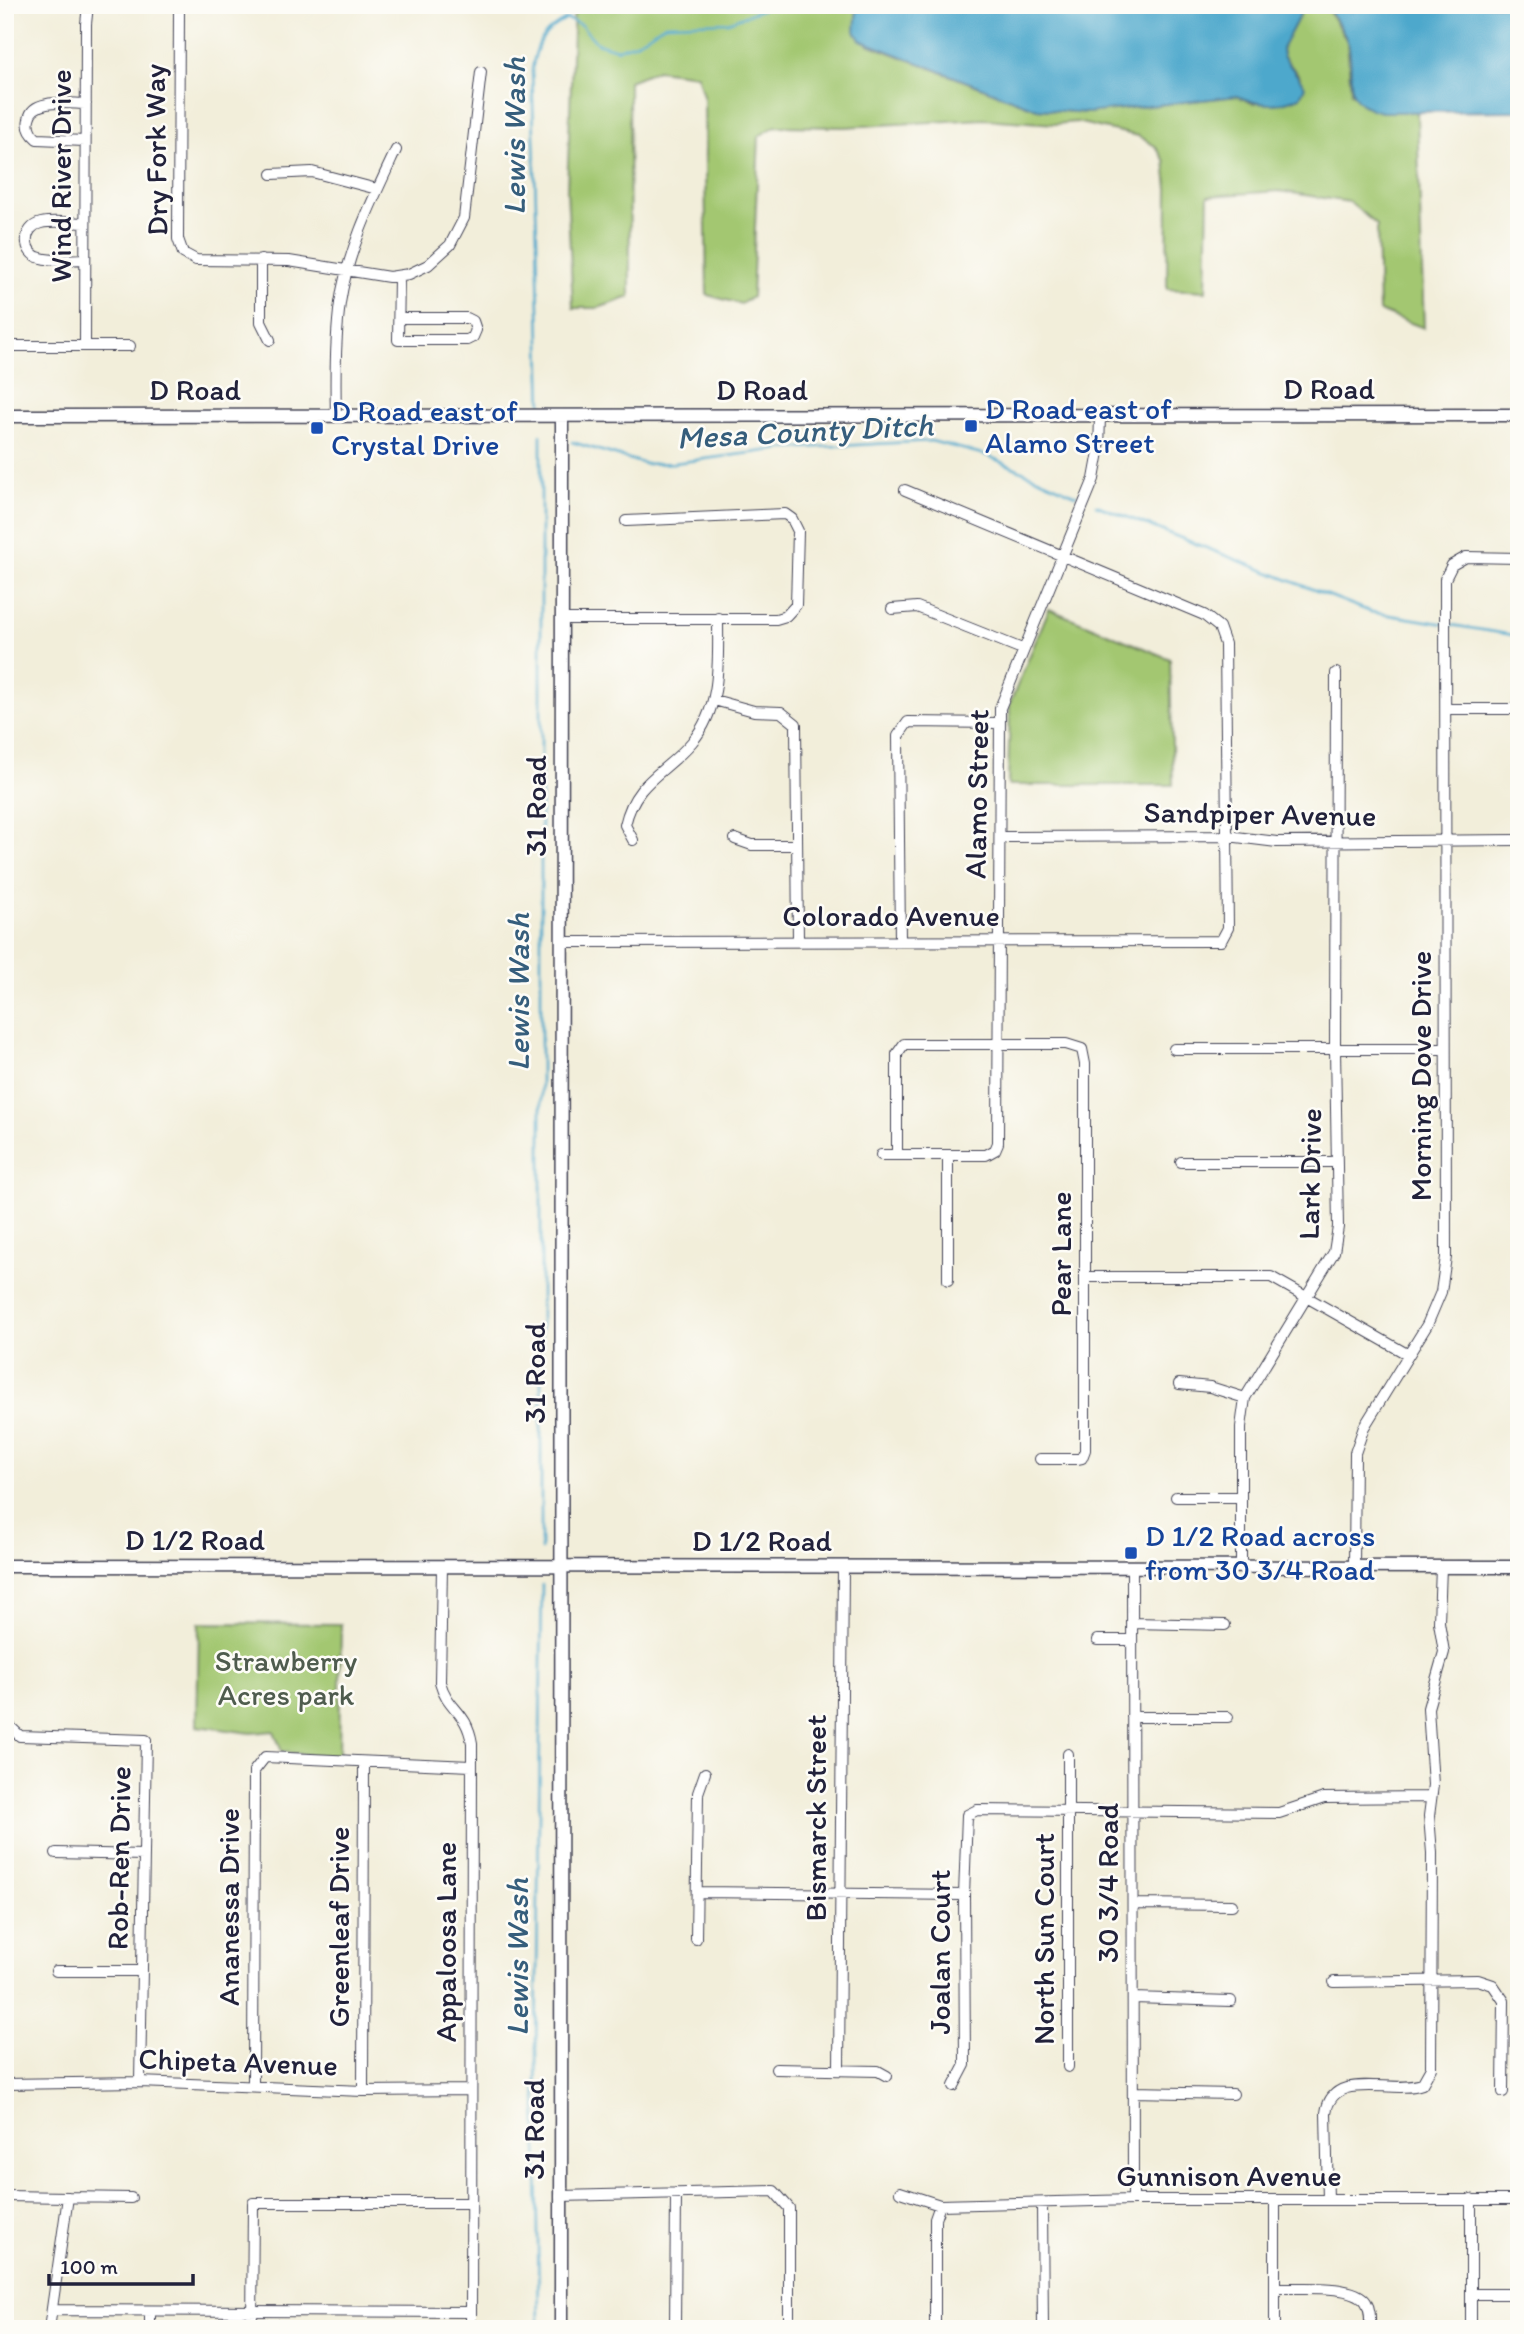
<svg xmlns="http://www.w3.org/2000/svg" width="1524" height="2334" viewBox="0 0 1524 2334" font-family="Itim,sans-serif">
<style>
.green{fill:#a3c771;stroke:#627456;stroke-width:2}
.water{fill:#4ea8cc;stroke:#386584;stroke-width:2}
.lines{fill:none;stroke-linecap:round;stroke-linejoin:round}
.stream{stroke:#4ea8cc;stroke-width:2.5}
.minor-casing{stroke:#414153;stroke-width:12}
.tertiary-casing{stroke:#414153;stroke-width:15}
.secondary-casing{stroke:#414153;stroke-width:15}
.minor{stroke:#fff;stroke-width:10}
.tertiary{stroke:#fff;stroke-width:12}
.secondary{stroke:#fff;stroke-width:12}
.transit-dot{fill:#1a4fb4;stroke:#fdfcf7;stroke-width:2.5}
.labels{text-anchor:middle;stroke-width:5;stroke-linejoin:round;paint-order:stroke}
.street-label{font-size:30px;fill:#22223b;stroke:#fdfcf7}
.transit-label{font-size:30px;fill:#164399;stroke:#fdfcf7;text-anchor:start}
.park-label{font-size:30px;fill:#4f5c4e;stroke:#fdfcf7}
.water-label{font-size:32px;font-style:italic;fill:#365e7c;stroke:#fdfcf7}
</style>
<rect width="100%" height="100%" fill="#fdfcf7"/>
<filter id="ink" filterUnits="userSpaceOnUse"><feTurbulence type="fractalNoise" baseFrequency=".0143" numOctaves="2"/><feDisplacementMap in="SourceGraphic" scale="14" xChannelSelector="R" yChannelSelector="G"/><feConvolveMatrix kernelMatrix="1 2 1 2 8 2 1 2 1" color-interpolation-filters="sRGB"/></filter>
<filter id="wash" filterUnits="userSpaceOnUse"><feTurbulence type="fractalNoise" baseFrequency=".00686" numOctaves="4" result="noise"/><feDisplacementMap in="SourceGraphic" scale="28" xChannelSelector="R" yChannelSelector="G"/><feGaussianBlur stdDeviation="1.57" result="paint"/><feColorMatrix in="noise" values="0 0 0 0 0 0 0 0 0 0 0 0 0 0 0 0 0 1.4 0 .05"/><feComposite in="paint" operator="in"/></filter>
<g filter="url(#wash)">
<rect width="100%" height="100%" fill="#f2eeda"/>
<path class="green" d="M574,5H857C856,24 852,35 870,45L1037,109L1087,113L1237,96L1254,104L1300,77L1283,56L1282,48L1305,5H1325L1347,41L1351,93L1382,112H1417L1424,328L1379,311L1377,225L1349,202L1279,191L1208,196L1206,291L1167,289L1168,189L1165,161L1155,146L1138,136L1076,122L1056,124L983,119L845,127L776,126L759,136L752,297L741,304L707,295L704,99L697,75L657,70L629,81L630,297L598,308H573L567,190Z
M1049,609L1170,659L1173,785H1008L1010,703Z
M199,1623L341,1624L339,1758L282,1752L274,1731L251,1733L197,1726Z"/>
<path class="water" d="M857,5H1305L1282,49L1283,56L1305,86L1300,97C1277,107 1259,106 1237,96L1087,113L1037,109L860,40L855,31Z
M1325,5H1348L1351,10V5H1519V111L1382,112C1337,102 1357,77 1348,43C1344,31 1333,15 1325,5Z"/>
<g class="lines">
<path class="stream" d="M542,411L532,70C536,44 542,31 567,19L581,25L597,43L617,49L636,43L665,24L728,22L774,5
M572,442L645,464L674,463L781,449L931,441L986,455L1076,495
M1096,505L1371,612L1519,636
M541,1550V435
M539,2329L536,2050L542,1585"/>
</g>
</g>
<g filter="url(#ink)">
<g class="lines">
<defs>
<path id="minor" d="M179,5L178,239L183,253L196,260L289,261L389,277L409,274L428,265L450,245L464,218L481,72
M85,141L37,139C30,133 27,127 29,119C32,97 70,104 86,104
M272,174L312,172L377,189
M85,223C71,223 55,220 41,223C22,227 22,254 41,258C55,262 71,259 85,259
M261,260V322L270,340
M399,318H467L473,321L476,330L473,337L467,340H398L399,277
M5,346H130
M85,346L86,24L88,5
M336,417C335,379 335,340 340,303C348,249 373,199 396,150
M892,609L917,607L1022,649
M562,619H776L786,616L796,605L798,531L792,519L785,514L626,521
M714,700L754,711L781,712L796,724L798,941
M1446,709H1519
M1000,837L1228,836L1277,842L1519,840
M735,839L752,845H797
M633,840L625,825C635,780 666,773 692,742C722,706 718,662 718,618
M900,940L898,736L908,722L1000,723
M562,942L1221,941L1228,928L1225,644L1219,627L1204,615L905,490
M1174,1049H1445
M881,1155H986L995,1150L998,1143L1000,708L1094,479L1099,452L1100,415
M897,1155V1054L904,1044H1066L1082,1049L1085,1064V1450L1082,1458L1077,1459H1040
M1181,1162H1337
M1086,1277H1271L1407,1354
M948,1280V1155
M1179,1384L1210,1387L1245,1398
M1176,1497H1241
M442,1567L440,1682C448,1711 466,1709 472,1743L471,2329
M1132,1567L1133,2200
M1241,1567V1427L1245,1398L1334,1252L1338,1227L1335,1049L1336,673
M1354,1567L1355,1453L1364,1427L1427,1325L1441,1292L1446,1257L1445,579L1452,565L1466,557L1519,558
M1132,1623L1225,1625
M1097,1640H1132
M1132,1717H1228
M5,1722L20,1736L146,1740L140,2082
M1068,1754V2067
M56,1853L144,1855
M697,1892L964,1895
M1133,1904L1232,1905
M696,1939L698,1793L705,1773
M56,1971H141
M1334,1982L1478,1980L1493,1985L1504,2001L1503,2092
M1133,1998L1231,2001
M776,2069L878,2071L887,2076
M839,2070L843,1567
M5,2084L140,2082L363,2091L470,2090
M253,2086L254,1771L265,1757L471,1766
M954,2086L965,2065L964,1895L967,1815L977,1810L1279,1813L1324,1798L1431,1797
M363,2091L364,1763
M1133,2092L1233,2094
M900,2192L940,2205L1133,2200H1519
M5,2196L131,2198
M560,2196L774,2191L789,2208V2329
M1275,2200V2329
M1328,2200L1326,2113C1332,2068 1392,2095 1422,2084L1431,2068L1432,1853L1429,1816L1433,1785L1428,1708L1444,1652L1439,1622L1441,1567
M1042,2203L1043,2329
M1275,2288C1296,2289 1354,2283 1366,2302C1371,2310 1370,2319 1370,2329
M1471,2294H1519
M52,2310L471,2312
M150,2312V2329
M49,2329L68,2197
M252,2329L253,2203H471
M675,2329L676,2193
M935,2329V2219L940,2205
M1471,2329V2199"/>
<path id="tertiary" d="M5,416L1519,415
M561,2329L562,417"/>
<path id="secondary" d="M5,1566L1519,1567"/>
</defs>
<use href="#minor" class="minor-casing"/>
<use href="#tertiary" class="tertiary-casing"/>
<use href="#secondary" class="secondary-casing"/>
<use href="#minor" class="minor"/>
<use href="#tertiary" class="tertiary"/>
<use href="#secondary" class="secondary"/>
</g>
</g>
<g class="transit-dot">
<rect x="964" y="419" width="14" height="14" rx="3.5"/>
<rect x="310" y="421" width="14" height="14" rx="3.5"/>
<rect x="1124" y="1546" width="14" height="14" rx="3.5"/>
</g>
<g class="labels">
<g class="street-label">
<text transform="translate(156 150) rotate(-91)" y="10">Dry Fork Way</text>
<text transform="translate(61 176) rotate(-90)" y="10">Wind River Drive</text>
<text x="1329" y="399">D Road</text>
<text x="195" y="400">D Road</text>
<text x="762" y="400">D Road</text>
<text transform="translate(977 794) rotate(-89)" y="10">Alamo Street</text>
<text transform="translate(536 806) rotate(-90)" y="10">31 Road</text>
<text transform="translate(1260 814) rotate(1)" y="10">Sandpiper Avenue</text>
<text x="891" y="926">Colorado Avenue</text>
<text transform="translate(1421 1076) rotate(-90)" y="10">Morning Dove Drive</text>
<text transform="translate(1310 1174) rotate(-89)" y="10">Lark Drive</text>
<text transform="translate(1061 1254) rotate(-90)" y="10">Pear Lane</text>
<text transform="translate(535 1373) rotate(-90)" y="10">31 Road</text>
<text x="195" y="1550">D 1/2 Road</text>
<text x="762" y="1551">D 1/2 Road</text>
<text transform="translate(816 1818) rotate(-90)" y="10">Bismarck Street</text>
<text transform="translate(119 1858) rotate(-89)" y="10">Rob-Ren Drive</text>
<text transform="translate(1108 1883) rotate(-90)" y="10">30 3/4 Road</text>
<text transform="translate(229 1907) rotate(-90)" y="10">Ananessa Drive</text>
<text transform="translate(339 1927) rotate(-90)" y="10">Greenleaf Drive</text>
<text transform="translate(1044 1939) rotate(-90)" y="10">North Sun Court</text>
<text transform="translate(446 1942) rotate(-90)" y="10">Appaloosa Lane</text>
<text transform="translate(940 1952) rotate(-90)" y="10">Joalan Court</text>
<text transform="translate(238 2062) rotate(2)" y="10">Chipeta Avenue</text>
<text transform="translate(534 2129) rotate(-90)" y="10">31 Road</text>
<text x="1229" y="2186">Gunnison Avenue</text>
</g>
<g class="transit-label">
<text x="985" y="419">D Road east of<tspan x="985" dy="34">Alamo Street</tspan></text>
<text x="331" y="421">D Road east of<tspan x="331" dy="34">Crystal Drive</tspan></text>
<text x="1145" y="1546">D 1/2 Road across<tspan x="1145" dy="34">from 30 3/4 Road</tspan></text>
</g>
<g class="park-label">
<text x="286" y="1671">Strawberry<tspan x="286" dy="34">Acres park</tspan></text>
</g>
<g class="water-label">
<text transform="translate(514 136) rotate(-90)" y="11">Lewis Wash</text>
<text transform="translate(805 431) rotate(-3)" y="11">Mesa County Ditch</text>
<text transform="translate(518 992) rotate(-90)" y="11">Lewis Wash</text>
<text transform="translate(517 1957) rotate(-90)" y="11">Lewis Wash</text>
</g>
</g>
<rect width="1524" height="2334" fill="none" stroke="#fdfcf7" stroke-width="28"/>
<path d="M49 2274v10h144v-10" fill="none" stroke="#22223b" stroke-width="3.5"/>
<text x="60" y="2274" font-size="21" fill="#22223b" stroke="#fdfcf7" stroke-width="5" paint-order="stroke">100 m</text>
</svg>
